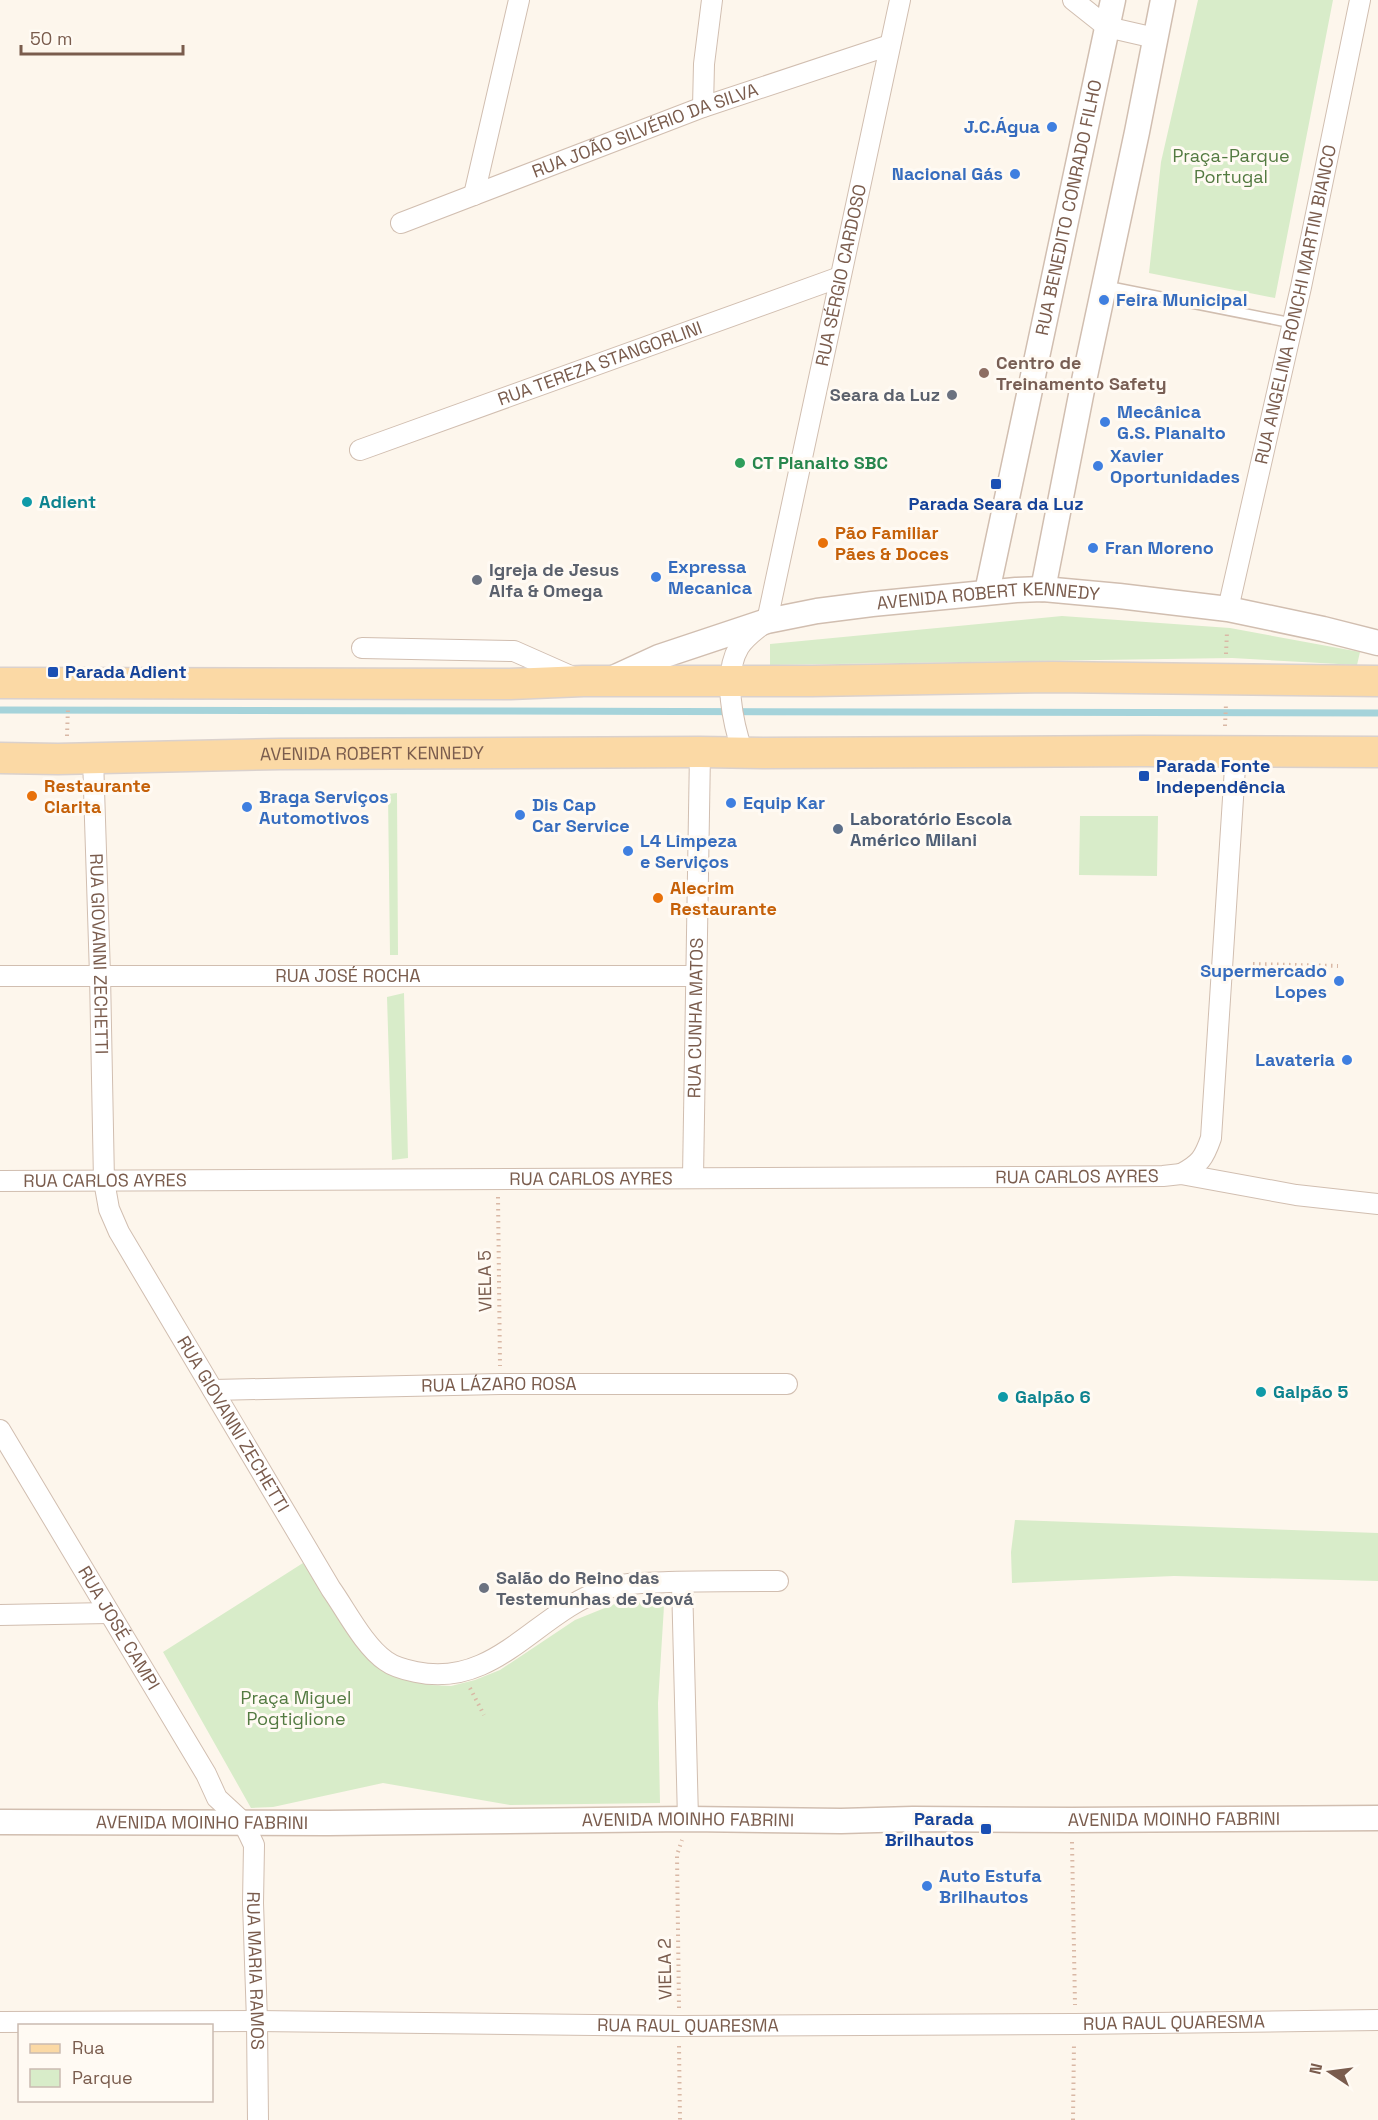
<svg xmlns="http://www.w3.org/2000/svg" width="1378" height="2120" viewBox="0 0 1378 2120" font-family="'Space Grotesk',sans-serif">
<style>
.green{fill:#d8ecc9}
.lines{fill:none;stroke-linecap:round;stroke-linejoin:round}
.stream{stroke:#a5d3da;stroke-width:7}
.service-casing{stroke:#d1beb0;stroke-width:12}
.minor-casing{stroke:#d1beb0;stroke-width:22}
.tertiary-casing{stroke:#d1beb0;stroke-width:27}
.primary-casing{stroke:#dad1cd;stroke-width:33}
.path{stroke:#d9b8a5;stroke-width:4;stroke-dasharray:1.5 4.5;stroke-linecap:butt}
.service{stroke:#fff;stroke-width:9}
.minor{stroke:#fff;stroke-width:20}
.tertiary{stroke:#fff;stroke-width:24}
.primary{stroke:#fbd9a5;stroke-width:30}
.shop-dot{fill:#3f7fe0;stroke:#fffaf3;stroke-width:2}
.education-dot{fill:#8d6e63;stroke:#fffaf3;stroke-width:2}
.worship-dot{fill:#6b7280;stroke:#fffaf3;stroke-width:2}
.leisure-dot{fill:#2e9e5b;stroke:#fffaf3;stroke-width:2}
.transit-dot{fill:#1a4fb4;stroke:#fffaf3;stroke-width:2}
.culture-dot{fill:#0f9aa8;stroke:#fffaf3;stroke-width:2}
.food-dot{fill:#e8710a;stroke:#fffaf3;stroke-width:2}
.service-dot{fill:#5c6f8a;stroke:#fffaf3;stroke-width:2}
.labels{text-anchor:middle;stroke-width:6;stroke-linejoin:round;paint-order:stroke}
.shop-label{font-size:18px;font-weight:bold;fill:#366cbe;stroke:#fffaf3;text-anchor:start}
.street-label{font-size:18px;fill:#7a5c4d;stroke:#fffaf3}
.park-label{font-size:18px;fill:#537a41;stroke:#fffaf3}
.education-label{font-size:18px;font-weight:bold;fill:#785e54;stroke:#fffaf3;text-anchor:start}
.worship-label{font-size:18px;font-weight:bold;fill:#5b616d;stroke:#fffaf3;text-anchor:start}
.leisure-label{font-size:18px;font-weight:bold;fill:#27864d;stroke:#fffaf3;text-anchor:start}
.culture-label{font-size:18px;font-weight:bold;fill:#0d838f;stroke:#fffaf3;text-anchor:start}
.transit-label{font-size:18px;font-weight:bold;fill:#164399;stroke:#fffaf3;text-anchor:start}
.food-label{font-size:18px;font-weight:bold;fill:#c56008;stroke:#fffaf3;text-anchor:start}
.service-label{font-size:18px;font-weight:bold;fill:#4e5e75;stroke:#fffaf3;text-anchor:start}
</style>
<rect width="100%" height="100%" fill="#fdf6ec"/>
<path class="green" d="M1198,0H1333L1275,298L1149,273L1161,162Z
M1062,616L1230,628L1360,652L1357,665L1232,658L770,665V644Z
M397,793L398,955H390L388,794Z
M1080,816H1158L1157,876L1079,875Z
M404,993L408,1158L392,1160L387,997Z
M1015,1520L1378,1533V1581L1174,1576L1012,1583L1011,1552Z
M303,1563L336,1614L369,1660L430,1685L451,1686L475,1680L500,1670L575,1620L622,1601L639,1600L664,1606L658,1703L660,1803L510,1805L383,1783L273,1807L251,1808L163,1652Z"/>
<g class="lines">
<path class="stream" d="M0,710L1378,713"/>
<defs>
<path id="service" d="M1106,286L1292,323"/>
<g id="minor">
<path d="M1073,0L1107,27L1155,38"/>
<path d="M703,107L704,64L712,0"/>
<path d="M474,195L519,0"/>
<path id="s1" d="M401,223L703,107L890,45"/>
<path id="s2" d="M360,450L840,277"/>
<path id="s3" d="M1228,609L1301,287L1360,0"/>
<path d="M362,648L514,651L575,678"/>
<path id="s4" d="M743,753C733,724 722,675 739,647C746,636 757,629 767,621L900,0"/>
<path id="s5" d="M93,758L100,975L104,1181L109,1209L119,1232L331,1589C346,1610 364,1646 386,1661C394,1667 406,1670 416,1672C496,1689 537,1611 606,1589C626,1582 648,1583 669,1582C705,1581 742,1581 778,1581"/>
<path id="s6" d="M0,976H696"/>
<path d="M1181,1174C1200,1164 1204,1158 1211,1138L1236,752"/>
<path id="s7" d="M693,1177L700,752"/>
<path id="s8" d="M0,1181L1044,1177L1163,1176L1181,1174L1296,1195L1378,1204"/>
<path id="s9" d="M213,1390L500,1384H787"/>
<path id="s10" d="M0,1430L206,1774L217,1798L243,1822L254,1845L253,1903L257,2021L258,2120"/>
<path d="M682,1582L688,1819"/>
<path d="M0,1615L109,1613"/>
<path id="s11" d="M0,2022L257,2021L679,2026L1075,2024L1378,2020"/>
</g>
<g id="tertiary">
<path d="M1043,589L1082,390L1137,132L1163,0"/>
<path id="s12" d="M987,592L1113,0"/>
<path id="s13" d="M609,680L659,657L767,621L817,611L872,604L1016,590L1043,589L1119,596L1228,609L1323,629L1378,643"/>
<path id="s14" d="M0,1822L328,1823L688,1819L841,1821L913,1819L1072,1820L1378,1818"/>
</g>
<g id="primary">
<path d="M0,683L510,684L583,681H812L1053,677L1378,681"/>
<path id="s15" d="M0,758L58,759L280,754L700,752L763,753L1141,751L1378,752"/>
</g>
</defs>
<use href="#service" class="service-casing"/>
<use href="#minor" class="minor-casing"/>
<use href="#tertiary" class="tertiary-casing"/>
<use href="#primary" class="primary-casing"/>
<path class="path" d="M1226,654L1227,632
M1225,726L1226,704
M67,736L68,707
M1253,964L1338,966
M498,1197L500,1366
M470,1688L484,1715
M1072,1842L1075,2005
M679,2008L677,1855L682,1840
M679,2046L680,2120
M1073,2120L1074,2043"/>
<use href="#service" class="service"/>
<use href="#minor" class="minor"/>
<use href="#tertiary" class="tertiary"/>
<use href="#primary" class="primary"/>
</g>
<g class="shop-dot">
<circle cx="1052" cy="127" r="6"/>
<circle cx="1015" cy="174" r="6"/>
<circle cx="1104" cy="300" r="6"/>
<circle cx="1105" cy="422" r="6"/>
<circle cx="1098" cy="466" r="6"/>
<circle cx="1093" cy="548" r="6"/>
<circle cx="656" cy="577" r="6"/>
<circle cx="731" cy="803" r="6"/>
<circle cx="247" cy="807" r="6"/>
<circle cx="520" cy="815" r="6"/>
<circle cx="628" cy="851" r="6"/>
<circle cx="1339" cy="981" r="6"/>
<circle cx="1347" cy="1060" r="6"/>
<circle cx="927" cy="1886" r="6"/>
</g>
<circle class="education-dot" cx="984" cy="373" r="6"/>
<g class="worship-dot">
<circle cx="952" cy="395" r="6"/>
<circle cx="477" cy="580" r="6"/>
<circle cx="484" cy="1588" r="6"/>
</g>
<circle class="leisure-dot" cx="740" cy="463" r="6"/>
<g class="transit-dot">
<rect x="990" y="478" width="12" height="12" rx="3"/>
<rect x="47" y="666" width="12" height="12" rx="3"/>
<rect x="1138" y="770" width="12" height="12" rx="3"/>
<rect x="980" y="1823" width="12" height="12" rx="3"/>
</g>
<g class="culture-dot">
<circle cx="27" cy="502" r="6"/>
<circle cx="1261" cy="1392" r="6"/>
<circle cx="1003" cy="1397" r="6"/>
</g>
<g class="food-dot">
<circle cx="823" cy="543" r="6"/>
<circle cx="32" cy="796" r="6"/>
<circle cx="658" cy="898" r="6"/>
</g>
<circle class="service-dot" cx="838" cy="829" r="6"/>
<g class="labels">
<g class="shop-label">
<text x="1040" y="133" text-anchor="end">J.C.Água</text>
<text x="1003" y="180" text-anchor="end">Nacional Gás</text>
<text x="1116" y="306">Feira Municipal</text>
<text x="1117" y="418">Mecânica<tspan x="1117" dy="21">G.S. Planalto</tspan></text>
<text x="1110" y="462">Xavier<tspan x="1110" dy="21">Oportunidades</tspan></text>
<text x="1105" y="554">Fran Moreno</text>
<text x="668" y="573">Expressa<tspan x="668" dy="21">Mecanica</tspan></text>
<text x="259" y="803">Braga Serviços<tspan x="259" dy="21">Automotivos</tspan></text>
<text x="743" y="809">Equip Kar</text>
<text x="532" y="811">Dis Cap<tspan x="532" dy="21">Car Service</tspan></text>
<text x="640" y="847">L4 Limpeza<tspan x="640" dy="21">e Serviços</tspan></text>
<text x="1327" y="977" text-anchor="end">Supermercado<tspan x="1327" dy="21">Lopes</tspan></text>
<text x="1335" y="1066" text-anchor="end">Lavateria</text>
<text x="939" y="1882">Auto Estufa<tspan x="939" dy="21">Brilhautos</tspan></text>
</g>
<g class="street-label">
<text dy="6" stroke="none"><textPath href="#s1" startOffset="261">RUA JOÃO SILVÉRIO DA SILVA</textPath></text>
<text dy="6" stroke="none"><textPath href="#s12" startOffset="393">RUA BENEDITO CONRADO FILHO</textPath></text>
<text dy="6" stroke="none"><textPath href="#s4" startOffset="501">RUA SÉRGIO CARDOSO</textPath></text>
<text dy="6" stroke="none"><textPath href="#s3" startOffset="312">RUA ANGELINA RONCHI MARTIN BIANCO</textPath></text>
<text dy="6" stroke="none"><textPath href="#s2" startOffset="255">RUA TEREZA STANGORLINI</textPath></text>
<text dy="6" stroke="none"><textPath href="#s13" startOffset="392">AVENIDA ROBERT KENNEDY</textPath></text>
<text dy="6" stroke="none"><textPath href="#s15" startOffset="372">AVENIDA ROBERT KENNEDY</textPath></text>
<text dy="6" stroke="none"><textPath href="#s5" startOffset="196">RUA GIOVANNI ZECHETTI</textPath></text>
<text dy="6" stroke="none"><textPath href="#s6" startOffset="348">RUA JOSÉ ROCHA</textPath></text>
<text dy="6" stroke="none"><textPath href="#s7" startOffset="159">RUA CUNHA MATOS</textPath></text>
<text dy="6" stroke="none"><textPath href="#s8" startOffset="1077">RUA CARLOS AYRES</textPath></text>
<text dy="6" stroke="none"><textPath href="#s8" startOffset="591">RUA CARLOS AYRES</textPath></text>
<text dy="6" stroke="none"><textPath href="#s8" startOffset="105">RUA CARLOS AYRES</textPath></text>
<text transform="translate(485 1281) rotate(-91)" y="6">VIELA 5</text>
<text dy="6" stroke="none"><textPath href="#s9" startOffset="286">RUA LÁZARO ROSA</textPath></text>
<text dy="6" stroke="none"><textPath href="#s5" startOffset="700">RUA GIOVANNI ZECHETTI</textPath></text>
<text dy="6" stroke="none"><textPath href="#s10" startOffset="231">RUA JOSÉ CAMPI</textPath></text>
<text dy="6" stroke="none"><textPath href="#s14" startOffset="1174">AVENIDA MOINHO FABRINI</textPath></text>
<text dy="6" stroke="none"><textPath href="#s14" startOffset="688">AVENIDA MOINHO FABRINI</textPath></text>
<text dy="6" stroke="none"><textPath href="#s14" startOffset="202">AVENIDA MOINHO FABRINI</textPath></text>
<text transform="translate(665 1969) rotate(-91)" y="6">VIELA 2</text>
<text dy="6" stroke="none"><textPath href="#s10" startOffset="614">RUA MARIA RAMOS</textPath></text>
<text dy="6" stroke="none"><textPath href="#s11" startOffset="1174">RUA RAUL QUARESMA</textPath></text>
<text dy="6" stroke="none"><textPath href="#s11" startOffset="688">RUA RAUL QUARESMA</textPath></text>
</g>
<g class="park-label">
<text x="1231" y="162">Praça-Parque<tspan x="1231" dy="21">Portugal</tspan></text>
<text x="296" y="1704">Praça Miguel<tspan x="296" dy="21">Pogtiglione</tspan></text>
</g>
<g class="education-label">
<text x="996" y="369">Centro de<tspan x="996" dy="21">Treinamento Safety</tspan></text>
</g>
<g class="worship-label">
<text x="940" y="401" text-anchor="end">Seara da Luz</text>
<text x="489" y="576">Igreja de Jesus<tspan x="489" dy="21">Alfa &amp; Omega</tspan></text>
<text x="496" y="1584">Salão do Reino das<tspan x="496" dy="21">Testemunhas de Jeová</tspan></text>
</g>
<g class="leisure-label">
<text x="752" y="469">CT Planalto SBC</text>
</g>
<g class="culture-label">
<text x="39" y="508">Adient</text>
<text x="1273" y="1398">Galpão 5</text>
<text x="1015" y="1403">Galpão 6</text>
</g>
<g class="transit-label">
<text x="996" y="510" text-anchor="middle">Parada Seara da Luz</text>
<text x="65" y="678">Parada Adient</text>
<text x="1156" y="772">Parada Fonte<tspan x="1156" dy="21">Independência</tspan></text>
<text x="974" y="1825" text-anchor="end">Parada<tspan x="974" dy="21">Brilhautos</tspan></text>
</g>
<g class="food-label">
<text x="835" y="539">Pão Familiar<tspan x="835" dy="21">Pães &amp; Doces</tspan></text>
<text x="44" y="792">Restaurante<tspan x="44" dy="21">Clarita</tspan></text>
<text x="670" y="894">Alecrim<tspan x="670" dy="21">Restaurante</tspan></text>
</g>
<g class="service-label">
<text x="850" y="825">Laboratório Escola<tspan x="850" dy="21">Américo Milani</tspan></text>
</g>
</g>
<rect x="18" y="2024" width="195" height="78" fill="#fffaf3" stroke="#cabbb1" stroke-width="1.5"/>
<rect x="30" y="2044" width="30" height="9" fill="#fbd9a5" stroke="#cabbb1" stroke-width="1.5"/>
<text x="72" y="2054" font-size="18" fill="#7a5c4d">Rua</text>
<rect x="30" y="2069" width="30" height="18" fill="#d8ecc9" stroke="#cabbb1" stroke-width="1.5"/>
<text x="72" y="2084" font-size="18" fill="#7a5c4d">Parque</text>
<g transform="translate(1330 2072) rotate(283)" stroke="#fffaf3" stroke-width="4.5" paint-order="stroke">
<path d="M0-4.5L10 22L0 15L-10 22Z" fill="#7a5c4d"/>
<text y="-9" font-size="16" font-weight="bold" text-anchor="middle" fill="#7a5c4d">N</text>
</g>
<path d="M21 45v9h162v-9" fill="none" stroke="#7a5c4d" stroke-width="3"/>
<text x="30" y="45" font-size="18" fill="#7a5c4d" stroke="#fffaf3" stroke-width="4.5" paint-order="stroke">50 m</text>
</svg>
